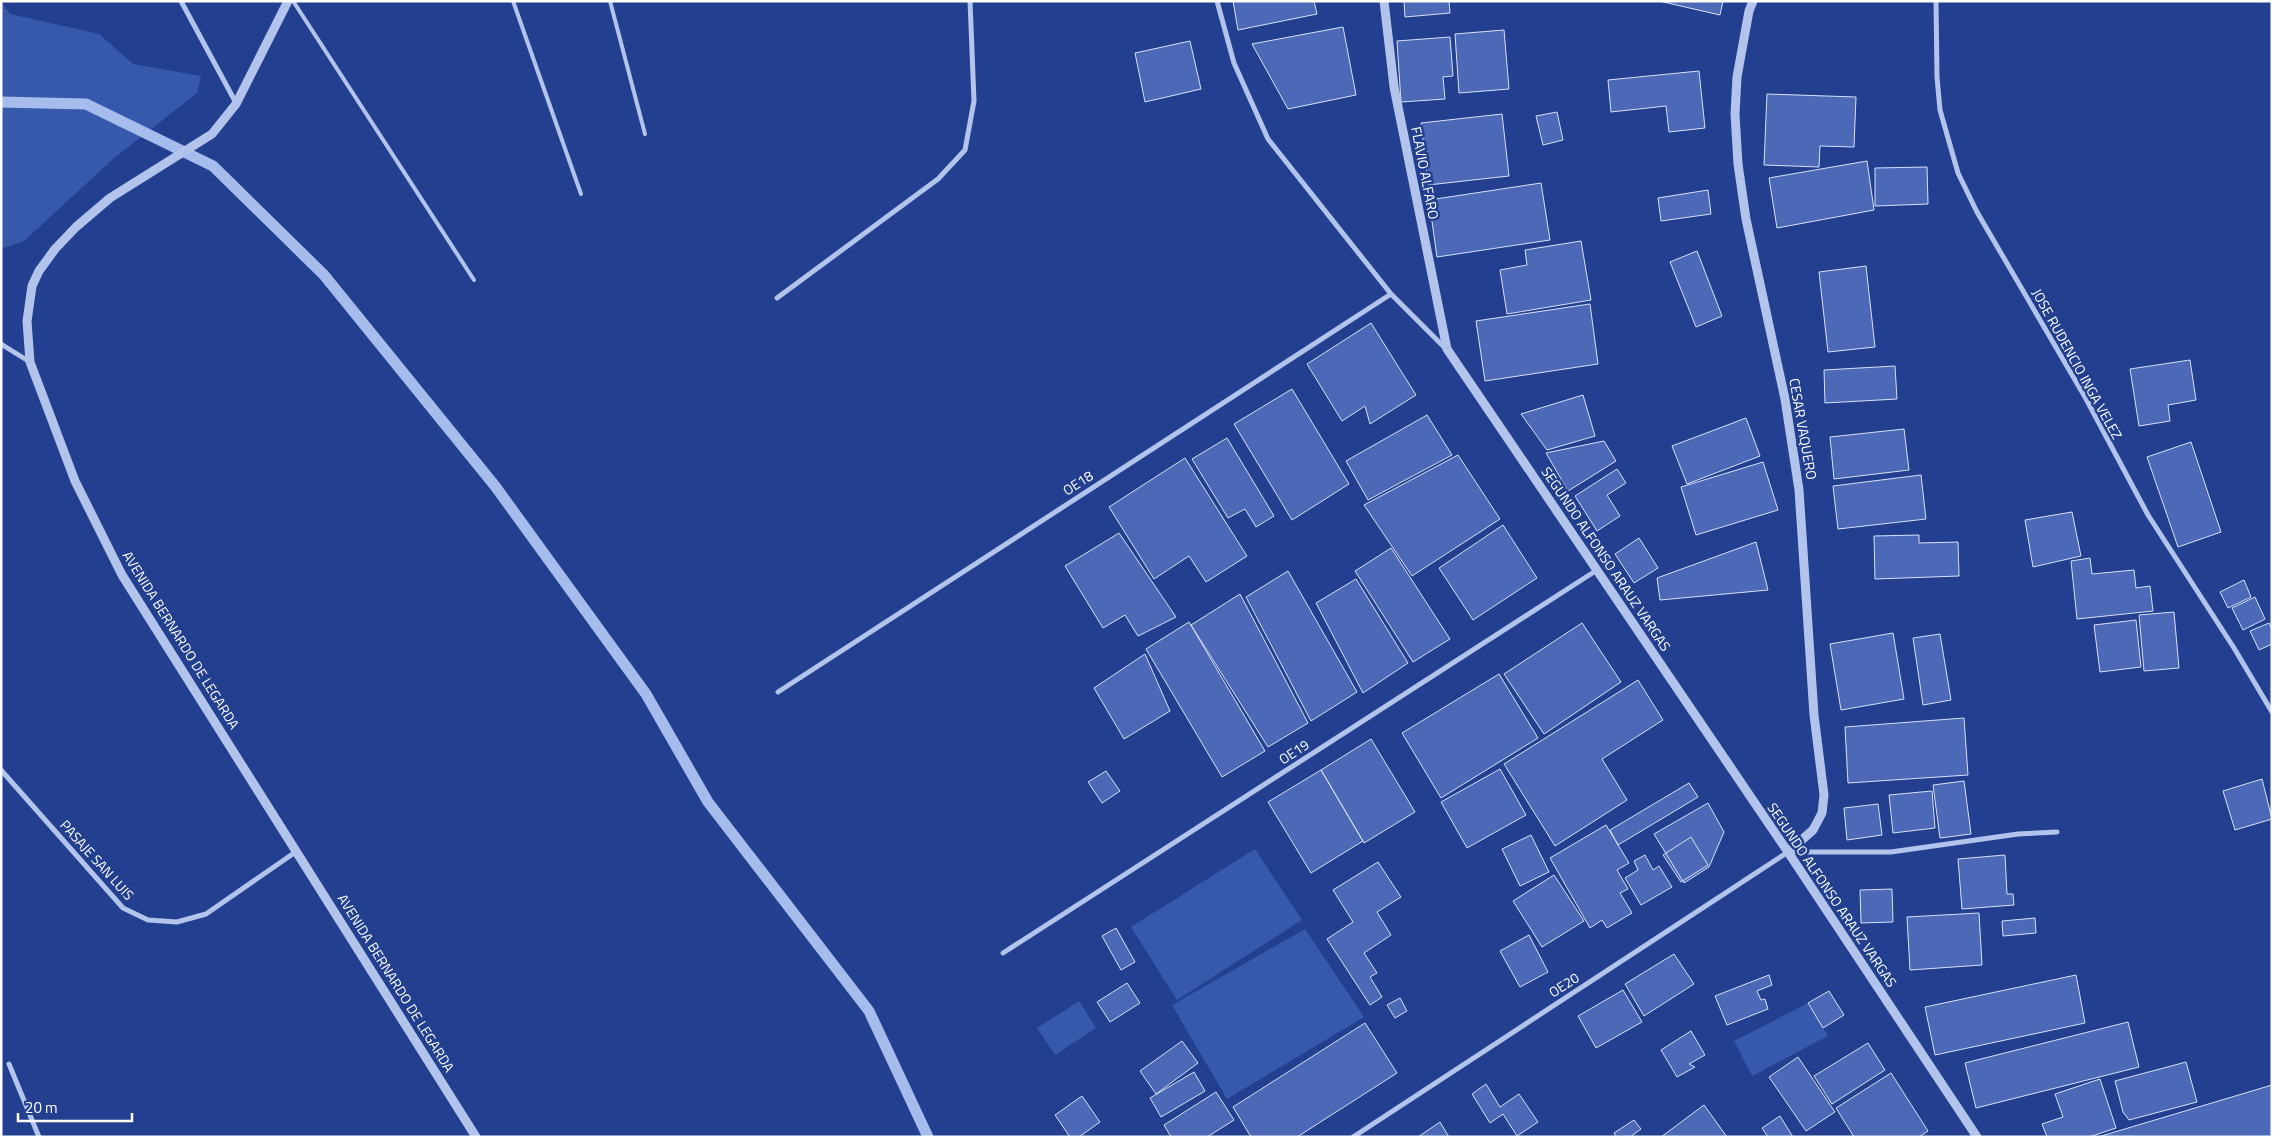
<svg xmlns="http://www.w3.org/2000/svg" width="2273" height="1138" viewBox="0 0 2273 1138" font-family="'Titillium Web',sans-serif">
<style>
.green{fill:#3659ac}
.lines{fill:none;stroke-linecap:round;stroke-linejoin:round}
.stream{stroke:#a6bced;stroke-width:11}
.building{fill:#4b69b6;stroke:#d7e1f9}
.service{stroke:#b2c3ec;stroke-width:4}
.minor{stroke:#b2c3ec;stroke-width:5}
.tertiary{stroke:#b2c3ec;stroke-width:9}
.labels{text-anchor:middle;stroke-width:5;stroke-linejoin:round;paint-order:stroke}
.street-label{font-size:14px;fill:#fff;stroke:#22408f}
</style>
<rect width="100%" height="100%" fill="#22408f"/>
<path class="green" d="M1,1L10,14L99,34L133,64L201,76L197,93L113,159L24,241L1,249Z
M1255,849L1302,920L1177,1000L1131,927Z
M1305,929L1364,1017L1227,1099L1172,1005Z
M1079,1001L1096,1028L1055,1055L1037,1028Z
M1808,1003L1828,1036L1752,1076L1734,1041Z"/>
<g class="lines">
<path class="stream" d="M1,102L86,104L213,166L324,275L495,486L646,694L708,802L869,1011L928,1137"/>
</g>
<path class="building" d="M1233,1H1314L1317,14L1238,30Z
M1404,1H1449L1450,13L1405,17Z
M1659,1H1723L1720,15Z
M1343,27L1356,95L1288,109L1252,44Z
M1504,30L1509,89L1459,93L1455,34Z
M1450,37L1453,76L1443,77L1445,99L1401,102L1397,41Z
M1190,41L1201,89L1145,102L1135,53Z
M1699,71L1705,128L1669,132L1666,106L1611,112L1608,80Z
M1767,94L1856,97L1854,147L1820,146L1819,167L1764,165Z
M1557,112L1563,140L1543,145L1536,116Z
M1502,114L1509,176L1428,185L1421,123Z
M1867,161L1874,210L1777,228L1769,178Z
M1927,167L1928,204L1875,206V168Z
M1541,183L1550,240L1437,257L1429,200Z
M1708,190L1711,214L1661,221L1658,198Z
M1581,241L1591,300L1507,314L1500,270L1527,265L1525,250Z
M1697,251L1722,316L1696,327L1670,262Z
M1866,266L1875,347L1828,352L1819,272Z
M1590,304L1598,364L1485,381L1476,321Z
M1371,323L1416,395L1370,424L1365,406L1342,421L1307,364Z
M2190,360L2196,400L2168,405L2170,421L2139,426L2130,369Z
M1895,366L1897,399L1825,403L1824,370Z
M1292,389L1349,484L1292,520L1234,424Z
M1583,395L1595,436L1547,450L1521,414Z
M1427,415L1452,455L1368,500L1346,461Z
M1746,418L1760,456L1687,484L1672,446Z
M1904,429L1909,470L1834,479L1830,437Z
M1227,438L1274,516L1256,527L1245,509L1228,518L1192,459Z
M1604,441L1616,461L1568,491L1546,453Z
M2191,442L2221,532L2178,547L2147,457Z
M1458,455L1500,519L1412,576L1364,505Z
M1185,458L1247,556L1206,582L1189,556L1154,579L1109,507Z
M1763,462L1778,510L1696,535L1681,487Z
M1617,469L1626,483L1607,495L1620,516L1597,531L1575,496Z
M1921,475L1926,519L1838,529L1833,486Z
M2072,512L2081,556L2033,567L2025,520Z
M1503,525L1537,578L1473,620L1439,568Z
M1119,533L1176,617L1138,636L1125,615L1103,628L1065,566Z
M1919,535V543L1958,542L1959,576L1875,579L1874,536Z
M1639,538L1658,568L1634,583L1615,554Z
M1756,542L1768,590L1660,600L1657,578Z
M1391,548L1450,639L1413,662L1355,571Z
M2090,558L2092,574L2134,570L2136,588L2150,586L2153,611L2077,619L2071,561Z
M1288,571L1357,692L1311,721L1246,597Z
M1356,579L1408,663L1363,693L1316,603Z
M2244,580L2251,597L2228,608L2220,592Z
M1240,594L1308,723L1268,747L1191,625Z
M2255,597L2265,619L2243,630L2232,608Z
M2174,612L2179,668L2144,671L2139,615Z
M2136,620L2141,667L2100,672L2094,625Z
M1189,622L1265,751L1222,777L1146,649Z
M1582,623L1621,682L1544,734L1504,674Z
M2269,623L2272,629V644L2259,650L2250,631Z
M1893,633L1904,699L1841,710L1830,644Z
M1940,634L1951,700L1923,705L1913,638Z
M1145,654L1170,711L1124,739L1094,688Z
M1499,674L1538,738L1441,798L1402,733Z
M1638,680L1663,720L1602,759L1627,800L1555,846L1504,764Z
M1964,718L1968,775L1848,783L1845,727Z
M1371,739L1415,812L1364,843L1321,770Z
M1500,769L1526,815L1467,848L1441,802Z
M1321,770L1363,841L1311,873L1268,802Z
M1106,771L1120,791L1102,803L1088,782Z
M2262,779L2272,819L2235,830L2223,791Z
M1964,781L1971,834L1940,838L1933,785Z
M1689,783L1698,797L1618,845L1610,830Z
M1932,791L1935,828L1893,833L1889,795Z
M1708,803L1724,832L1709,867L1684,883L1654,834Z
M1878,804L1882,835L1847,840L1844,808Z
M1606,825L1629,863L1617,870L1628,889L1620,893L1632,913L1607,928L1602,920L1590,928L1550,858Z
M1531,835L1549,872L1520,886L1502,849Z
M1691,837L1708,865L1681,882L1663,855Z
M1645,855L1653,870L1659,866L1672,887L1641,905L1625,878L1638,870L1634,861Z
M2005,855L2007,894H2013L2014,905L1962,909L1958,859Z
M1378,862L1401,897L1377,912L1391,935L1364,953L1377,973L1370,977L1382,997L1370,1005L1327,939L1353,922L1333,890Z
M1554,875L1584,921L1542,947L1513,901Z
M1892,889L1893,922L1861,923L1860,890Z
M1979,913L1982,965L1910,970L1907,917Z
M2035,918L2036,933L2003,936L2002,921Z
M1116,928L1135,962L1121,970L1102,936Z
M1529,935L1548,972L1520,987L1500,951Z
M1674,954L1694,984L1644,1016L1625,984Z
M1769,975L1772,985L1757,991L1761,1000L1765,999L1768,1009L1727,1025L1715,996Z
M2076,975L2085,1023L1935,1055L1925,1007Z
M1127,983L1140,1003L1110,1022L1097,1002Z
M1623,990L1642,1022L1596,1048L1578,1016Z
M1829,991L1844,1015L1823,1028L1808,1003Z
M1400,998L1407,1011L1395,1018L1387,1005Z
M2128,1022L2139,1067L1976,1108L1965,1063Z
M1365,1023L1397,1073L1297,1137H1251L1233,1107Z
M1691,1031L1705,1055L1689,1064L1695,1067L1677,1077L1661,1050Z
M1182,1041L1198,1063L1156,1094L1140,1071Z
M1868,1043L1885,1070L1832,1104L1814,1076Z
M1798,1057L1835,1112L1806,1131L1769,1077Z
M2186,1062L2197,1102L2129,1120L2123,1112L2115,1081Z
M1194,1072L1205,1091L1161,1117L1150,1098Z
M1891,1073L1928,1131L1919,1137H1854L1836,1108Z
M2100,1079L2116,1128L2089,1137H2047L2042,1124L2063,1117L2055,1094Z
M1486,1084L1500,1107L1519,1094L1538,1122L1517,1136L1503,1114L1490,1123L1472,1094Z
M2272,1085V1137H2098Z
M1216,1092L1234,1120L1207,1137H1171L1164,1125Z
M1082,1096L1100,1122L1079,1137H1070L1055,1115Z
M1704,1105L1727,1137H1661Z
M1780,1116L1793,1137H1768L1762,1128Z
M1634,1120L1641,1129L1630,1137H1616L1614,1133Z
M1440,1122L1449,1137H1418Z"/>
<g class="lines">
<path class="service" d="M293,1L474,280
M513,1L581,194
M610,1L645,134"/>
<path class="minor" d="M181,1L236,103
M1217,1L1234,63L1268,139L1391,294L1445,348
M1936,1L1937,77L1940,110L1958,173L1977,212L2085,397L2148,515L2234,648L2272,712
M777,298L938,179L965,150L974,101L970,1
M1,344L30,362
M778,692L1391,294
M1,770L123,908L148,920L177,922L206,914L297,851
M1003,953L1597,570
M9,1064L39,1137
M1353,1137L1788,852H1891L2018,834L2057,832"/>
<path class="tertiary" d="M288,1L236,104L212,134L110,198L76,227L55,249L39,271L32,286L27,321L30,362L75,481L122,575L476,1137
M1384,1L1394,87L1447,349L1788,852L1977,1137
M1753,1L1749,11L1737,77L1735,114L1738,164L1746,219L1785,399L1799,490L1814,715L1824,795L1822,813L1813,830L1788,852"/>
</g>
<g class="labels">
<g class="street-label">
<text transform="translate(1425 173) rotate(79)" y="5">FLAVIO ALFARO</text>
<text transform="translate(2077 364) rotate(61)" y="5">JOSE RUDENCIO INGA VELEZ</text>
<text transform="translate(1803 429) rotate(80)" y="5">CESAR VAQUERO</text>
<text transform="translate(1078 483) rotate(-33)" y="5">OE18</text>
<text transform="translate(1606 559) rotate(56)" y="5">SEGUNDO ALFONSO ARAUZ VARGAS</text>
<text transform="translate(181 640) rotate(58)" y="5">AVENIDA BERNARDO DE LEGARDA</text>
<text transform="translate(1294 752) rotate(-33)" y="5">OE19</text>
<text transform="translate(97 860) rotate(48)" y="5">PASAJE SAN LUIS</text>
<text transform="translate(1832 895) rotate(56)" y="5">SEGUNDO ALFONSO ARAUZ VARGAS</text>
<text transform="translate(396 983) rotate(58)" y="5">AVENIDA BERNARDO DE LEGARDA</text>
<text transform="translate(1564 985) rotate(-33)" y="5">OE20</text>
</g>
</g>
<rect width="2273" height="1138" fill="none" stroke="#ffffff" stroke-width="5"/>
<path d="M18 1113v8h114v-8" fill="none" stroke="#ffffff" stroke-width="2.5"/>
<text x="25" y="1113" font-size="15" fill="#ffffff" stroke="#22408f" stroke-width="4" paint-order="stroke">20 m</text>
</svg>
